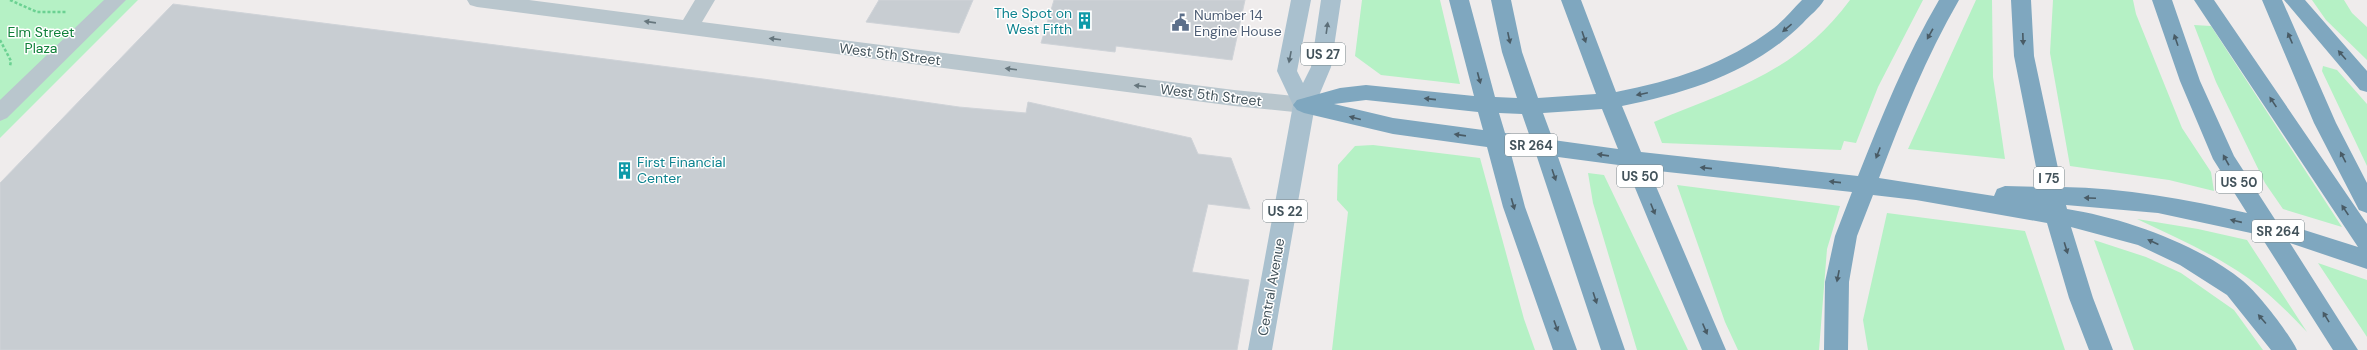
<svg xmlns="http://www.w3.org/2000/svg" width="2367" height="350" viewBox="0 0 2367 350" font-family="'DM Sans',sans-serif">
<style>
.green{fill:#b5f1c5}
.building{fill:#c8cdd2;stroke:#cfd3d8}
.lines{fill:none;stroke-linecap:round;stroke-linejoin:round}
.path{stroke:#6bd192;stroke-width:2.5;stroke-dasharray:3 2;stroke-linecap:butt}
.pedestrian{fill:#b9c6cd;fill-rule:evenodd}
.tertiary{fill:#b9c6cd;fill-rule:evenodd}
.primary{fill:#a9c0ce;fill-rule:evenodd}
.motorway{fill:#7fa7bf;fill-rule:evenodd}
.oneway{fill:#66767d}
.oneway2{fill:#5c6e78}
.oneway3{fill:#495b65}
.labels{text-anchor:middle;stroke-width:3;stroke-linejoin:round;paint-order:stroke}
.shield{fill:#fff;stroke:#7b878c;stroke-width:1}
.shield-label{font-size:13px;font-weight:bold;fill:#43535b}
.culture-label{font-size:14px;fill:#0d838f;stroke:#fff;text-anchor:end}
.service-label{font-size:14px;fill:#4e5e75;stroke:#fff;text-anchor:start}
.park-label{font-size:14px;fill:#108039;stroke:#fff}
.street-label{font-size:14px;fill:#43535b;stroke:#fff}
</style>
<rect width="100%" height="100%" fill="#efecec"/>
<path class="green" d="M0,0H138L0,138Z
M1362,0H1440L1460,84L1381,75L1355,56Z
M1850,0H1923L1878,87L1856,143L1844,141L1841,150L1662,143L1654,122C1734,88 1795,74 1850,0Z
M1976,0H1992L1993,77L2005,159L1908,149Z
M2053,0H2133L2136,14L2182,128L2211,172L2214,191L2169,180L2070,166L2050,53Z
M2312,0H2344L2352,13L2367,27V60L2326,20Z
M2194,25L2211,26L2342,227L2283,209L2265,183L2216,82Z
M2323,66L2337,70L2367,104V166L2322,71Z
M1373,145L1480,158L1524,319L1535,350H1332L1348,212L1337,200L1338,165L1355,146Z
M1588,173L1604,175L1688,350H1637L1593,203Z
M1677,185L1840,206L1827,249L1819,350H1738L1725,322Z
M1887,213L2025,231L2065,350H1868L1863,320Z
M2137,219L2198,229L2247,240L2307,332C2289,313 2270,294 2248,278C2214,254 2175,237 2137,219Z
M2094,240L2146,257L2181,273L2234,310L2263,350H2134Z
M2318,263L2367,280V337Z"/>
<path class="building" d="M879,0H973L959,33L866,22Z
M1054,0H1245L1232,60L1116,46L1115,52L1041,43Z
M173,4L763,79L959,107L1026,113L1028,102L1191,138L1198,154L1231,158L1250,209L1208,204L1192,272L1249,280L1237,350H0V183Z"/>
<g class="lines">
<path class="path" d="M10,0L37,12H66
M0,40L11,61L10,66"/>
<path class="pedestrian" d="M104,0H126L7,118L0,121V100Z"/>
<path class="tertiary" d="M467,0H529L683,20L695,0H715L702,22L1234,90L1304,97L1311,100L1315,105L1311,110L1304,113L1234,106L477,7L470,5Z"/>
<path class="primary" d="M1291,0H1311L1297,71L1303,83L1311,67L1321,0H1341L1331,67L1315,105L1272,350H1248L1293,105L1277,71Z"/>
<path class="motorway" d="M1449,0H1469L1495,97L1517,98L1502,52L1491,0H1511L1522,52L1538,98L1596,94L1561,0H1581L1616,92C1673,81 1726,64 1774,28C1784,20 1793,9 1802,0H1824C1819,9 1810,15 1803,23C1754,72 1688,93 1622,106L1641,152L1858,176C1882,116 1906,56 1939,0H1959C1926,57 1902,117 1879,178L1994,196L1997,189L2005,186L2040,187L2014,56L2011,0H2031L2034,56L2062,187C2125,188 2186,199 2247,213L2213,159L2180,81L2152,0H2172L2200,81L2234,156L2276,221L2358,247L2194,0H2214L2367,224V269L2290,243L2358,350H2333L2260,235L2158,213L2066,205L2067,209C2124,218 2198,244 2243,281C2258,293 2289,333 2297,350H2271L2227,295L2180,265L2138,245L2071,227L2093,298L2113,350H2089L2069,298L2047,223L1916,200L1873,195L1857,236L1849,282L1848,350H1824L1825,282L1835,236L1852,192L1649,170L1726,350H1702L1626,166L1558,157L1625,350H1601L1536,154L1510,150L1525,207L1577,350H1553L1503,207L1487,147L1393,134L1304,113L1297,110L1293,105L1297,100L1340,88L1366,85L1474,96ZM1366,100L1478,112L1483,130L1393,118L1334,104ZM1602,109L1618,149L1553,140L1543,113ZM1499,113L1522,114L1530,137L1505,133Z
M2262,0H2282L2336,123L2367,183V213L2359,210L2314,123Z
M2284,0H2305L2367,71V92L2360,90Z"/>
</g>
<defs><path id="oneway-solid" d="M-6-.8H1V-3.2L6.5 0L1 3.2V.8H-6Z"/></defs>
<g class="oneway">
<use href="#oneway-solid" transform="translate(650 22) rotate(-172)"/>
<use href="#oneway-solid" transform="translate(775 39) rotate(-173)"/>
<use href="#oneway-solid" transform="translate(1011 69) rotate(-173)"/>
<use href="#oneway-solid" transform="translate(1140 86) rotate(-173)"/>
</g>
<g class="oneway2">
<use href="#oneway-solid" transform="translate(1327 28) rotate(-82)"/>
<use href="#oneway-solid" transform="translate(1290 57) rotate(101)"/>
</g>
<g class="oneway3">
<use href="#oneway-solid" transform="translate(1787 28) rotate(140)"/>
<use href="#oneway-solid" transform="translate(1930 34) rotate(119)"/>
<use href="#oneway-solid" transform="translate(1584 37) rotate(71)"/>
<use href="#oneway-solid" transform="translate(1509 38) rotate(78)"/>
<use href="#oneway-solid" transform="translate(2290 38) rotate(-113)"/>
<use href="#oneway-solid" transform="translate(2023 39) rotate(88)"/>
<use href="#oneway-solid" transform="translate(2176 40) rotate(-109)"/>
<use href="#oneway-solid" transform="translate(2342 55) rotate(-131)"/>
<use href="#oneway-solid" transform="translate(1479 78) rotate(75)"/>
<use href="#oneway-solid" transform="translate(1642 94) rotate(168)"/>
<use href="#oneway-solid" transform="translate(1430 99) rotate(-174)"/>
<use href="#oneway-solid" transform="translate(2273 102) rotate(-124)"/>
<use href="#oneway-solid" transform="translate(1355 118) rotate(-165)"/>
<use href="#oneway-solid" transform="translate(1460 135) rotate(-172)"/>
<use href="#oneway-solid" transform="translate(1878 153) rotate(111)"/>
<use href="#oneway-solid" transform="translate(1603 155) rotate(-172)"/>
<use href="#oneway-solid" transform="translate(2343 157) rotate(-117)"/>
<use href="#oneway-solid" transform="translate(2226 160) rotate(-119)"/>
<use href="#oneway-solid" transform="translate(1706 168) rotate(-174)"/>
<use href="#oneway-solid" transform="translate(1554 175) rotate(71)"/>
<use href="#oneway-solid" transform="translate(1835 182) rotate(-174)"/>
<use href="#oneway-solid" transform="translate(2090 198) rotate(-178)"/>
<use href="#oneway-solid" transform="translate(1513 204) rotate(74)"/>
<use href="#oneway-solid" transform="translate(1653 209) rotate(68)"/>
<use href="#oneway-solid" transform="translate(2345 210) rotate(-124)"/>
<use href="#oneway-solid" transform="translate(2236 221) rotate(-167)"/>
<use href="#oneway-solid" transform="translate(2153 242) rotate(-155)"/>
<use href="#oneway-solid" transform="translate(2066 248) rotate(73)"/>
<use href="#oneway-solid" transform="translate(1838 276) rotate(101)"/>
<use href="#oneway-solid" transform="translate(1595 298) rotate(72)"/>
<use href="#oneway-solid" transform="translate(2326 317) rotate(-121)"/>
<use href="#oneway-solid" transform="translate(2262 319) rotate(-131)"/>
<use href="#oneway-solid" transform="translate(1556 326) rotate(70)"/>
<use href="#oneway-solid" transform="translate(1705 329) rotate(67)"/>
</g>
<defs>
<symbol id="building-bare" viewBox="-9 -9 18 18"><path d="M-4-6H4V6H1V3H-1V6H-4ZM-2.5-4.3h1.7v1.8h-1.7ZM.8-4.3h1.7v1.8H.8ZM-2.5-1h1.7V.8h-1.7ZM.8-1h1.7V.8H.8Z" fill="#0f9aa8" stroke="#fff" stroke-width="2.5" paint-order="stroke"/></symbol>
<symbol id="civic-bare" viewBox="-9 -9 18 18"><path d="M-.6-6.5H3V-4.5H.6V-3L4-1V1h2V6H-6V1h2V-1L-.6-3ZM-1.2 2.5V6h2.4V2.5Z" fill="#5c6f8a" stroke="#fff" stroke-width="2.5" paint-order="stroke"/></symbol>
</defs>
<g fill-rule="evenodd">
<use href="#building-bare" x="1072" y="8" width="25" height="25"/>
<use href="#civic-bare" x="1168" y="10" width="25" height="25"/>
<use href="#building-bare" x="612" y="158" width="25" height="25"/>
</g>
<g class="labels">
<g class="shield">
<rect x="1301" y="43" width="44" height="22" rx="3"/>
<rect x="1505" y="134" width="52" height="22" rx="3"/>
<rect x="1617" y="165" width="46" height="22" rx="3"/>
<rect x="2034" y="167" width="30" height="22" rx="3"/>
<rect x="2216" y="171" width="46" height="22" rx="3"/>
<rect x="1263" y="200" width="44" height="22" rx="3"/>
<rect x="2252" y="220" width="52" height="22" rx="3"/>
</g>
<g class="shield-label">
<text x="1323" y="59">US 27</text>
<text x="1531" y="150">SR 264</text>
<text x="1640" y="181">US 50</text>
<text x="2049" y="183">I 75</text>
<text x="2239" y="187">US 50</text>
<text x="1285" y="216">US 22</text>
<text x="2278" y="236">SR 264</text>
</g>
<g class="culture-label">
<text x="1072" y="18">The Spot on<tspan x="1072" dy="16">West Fifth</tspan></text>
<text x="637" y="167" text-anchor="start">First Financial<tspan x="637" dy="16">Center</tspan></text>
</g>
<g class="service-label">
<text x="1194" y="20">Number 14<tspan x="1194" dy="16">Engine House</tspan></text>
</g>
<g class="park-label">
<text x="41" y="37">Elm Street<tspan x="41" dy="16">Plaza</tspan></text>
</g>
<g class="street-label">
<text transform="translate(890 54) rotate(7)" y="5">West 5th Street</text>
<text transform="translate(1211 95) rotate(7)" y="5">West 5th Street</text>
<text transform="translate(1271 287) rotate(-80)" y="5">Central Avenue</text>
</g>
</g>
</svg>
